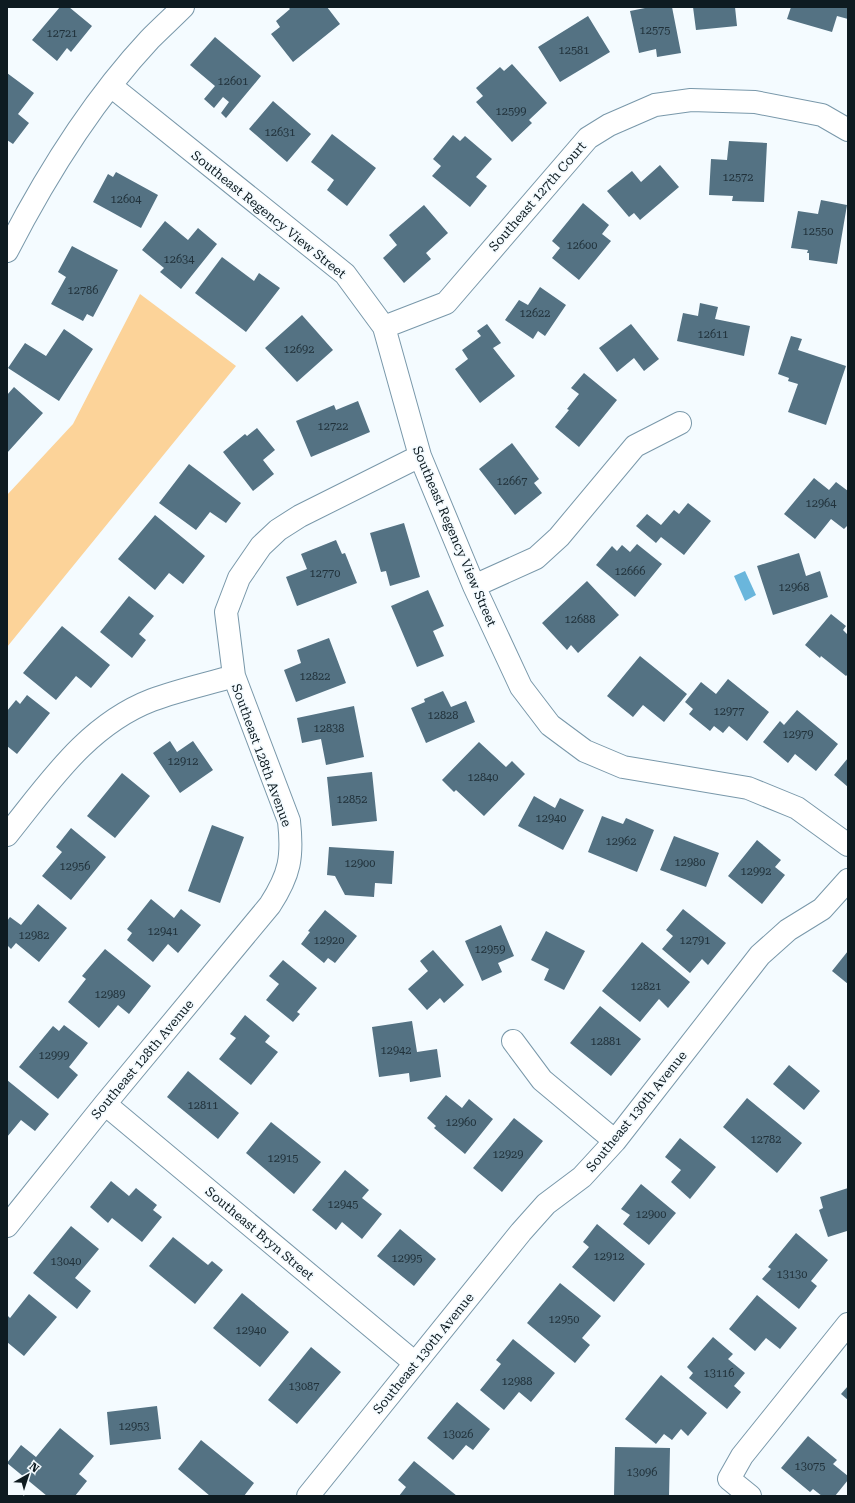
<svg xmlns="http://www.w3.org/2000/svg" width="855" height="1503" viewBox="0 0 855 1503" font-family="'Roboto Serif',serif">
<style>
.green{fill:#fcd399}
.water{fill:#6ab6dc}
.building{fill:#547283}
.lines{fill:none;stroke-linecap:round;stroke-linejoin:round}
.minor-casing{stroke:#7998aa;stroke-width:24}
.minor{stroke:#fff;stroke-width:22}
.labels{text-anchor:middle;stroke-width:3.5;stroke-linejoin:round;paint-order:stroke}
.number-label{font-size:11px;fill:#20313a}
.street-label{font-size:13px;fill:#0e1b21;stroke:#f4fbff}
</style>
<rect width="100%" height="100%" fill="#f4fbff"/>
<path class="green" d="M140,294L236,366L7,647V495L73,424Z"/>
<path class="water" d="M745,571L756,595L745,601L734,576Z"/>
<path class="building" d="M60,7H69L92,26L71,52L67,48L57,61L32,40Z
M288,7H327L340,24L293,62L271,34L280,27L276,21L290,9Z
M650,7H672L681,53L657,57L656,49L639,53L630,11Z
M693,7H735L737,26L696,30Z
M791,7H848V19L837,16L832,32L787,19Z
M588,16L610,52L560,82L538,47Z
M215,37L261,76L226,118L221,113L229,102L223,97L214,108L204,99L215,86L190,65Z
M512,64L547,103L529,120L532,123L512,142L476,102L483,96L476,88L500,67L504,71Z
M7,73L34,93L18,114L29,123L13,144L7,140Z
M273,101L311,134L287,162L249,129Z
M332,134L376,168L347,206L327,190L334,180L311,162Z
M453,135L460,141L465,136L492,159L476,177L487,186L470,207L432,176L441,166L433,159Z
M729,141L767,143L764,202L732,201L733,196L709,195L711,159L727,160Z
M660,165L679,187L640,220L634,213L629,217L607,191L632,171L641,182Z
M116,172L158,195L141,228L93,202L108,174L113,177Z
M821,200L847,205L837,264L809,260V253H807L808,250L791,248L798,211L818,214Z
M583,203L609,225L602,234L611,241L579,280L552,258L560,248L552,241Z
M424,205L448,233L426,253L431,259L404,283L383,258L397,245L389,235Z
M165,221L188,240L198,228L217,244L181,289L160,272L164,268L142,250Z
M72,246L118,270L93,317L87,314L83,321L51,304L66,277L58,272Z
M222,257L254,281L259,273L280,288L246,332L195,293Z
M540,287L566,305L545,336L538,331L533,339L505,320L519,300L528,305Z
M700,303L718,307L715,319L750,326L744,356L677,341L683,313L698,316Z
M302,315L333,350L297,382L265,348Z
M487,324L501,343L493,348L515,376L480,403L455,369L468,359L462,350L481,336L477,331Z
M631,324L659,359L644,371L634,358L617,372L599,348Z
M64,329L93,349L59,401L8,368L25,343L46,356Z
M791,336L802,339L798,350L846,366L826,425L788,412L798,384L788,381L789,378L778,374Z
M584,373L617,400L579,447L555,427L569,410L567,409L579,394L571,388Z
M14,387L43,413L7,453V395Z
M358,401L370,432L311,457L296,421L334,405L336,410Z
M257,428L275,450L263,460L274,474L253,491L223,452L245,434L247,436Z
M512,443L539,479L534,483L542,493L515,515L479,469Z
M189,464L241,503L226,523L210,512L196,530L159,503Z
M814,478L829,490L836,482L848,491V525L844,529L831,519L815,539L784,514Z
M688,503L711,521L684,555L661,537L656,543L636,526L647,514L661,525L674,510L679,514Z
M155,515L205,556L183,584L169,573L155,590L118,559Z
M404,523L420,577L390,586L386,571L381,572L370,533Z
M336,540L342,554L345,553L357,583L297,606L286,577L307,569L301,554Z
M637,544L662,564L635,597L596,565L612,546L617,551L622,545L630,552Z
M799,553L806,576L820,571L828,597L773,615L757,566Z
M587,581L619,615L578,653L571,645L567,650L542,623Z
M428,590L444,626L433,631L444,656L417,667L391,606Z
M129,596L154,616L139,634L146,640L132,658L100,632Z
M831,614L846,626L843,630L848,635V674L846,676L821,656L820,658L805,645Z
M62,626L110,665L91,688L76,676L56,700L23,673Z
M329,638L346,683L296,702L284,670L301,663L297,650Z
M640,656L687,694L664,722L643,705L633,717L607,696Z
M728,679L769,712L747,741L729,726L723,733L714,726L710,731L689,714L693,709L685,702L701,682L716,694Z
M443,691L451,707L466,701L475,722L426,743L411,708L425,702L424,699Z
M27,695L50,713L17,754L7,746V711L16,700L20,704Z
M354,706L364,757L326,765L321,739L302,743L297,718Z
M797,710L838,744L816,771L795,754L788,763L763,742L780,721L784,725Z
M170,741L177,752L193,741L213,770L180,793L153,753Z
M479,742L506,767L512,761L525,774L484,816L456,790L454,792L442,780Z
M848,758V787L834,775Z
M372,772L377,821L332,826L327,777Z
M122,773L150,796L115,838L87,816Z
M534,796L555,808L560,798L584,810L563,850L518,826Z
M602,816L623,824L626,818L654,830L637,872L588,852Z
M212,825L244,837L220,903L188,891Z
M71,828L106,857L71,900L42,876L62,852L56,847Z
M674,836L719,853L706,887L660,870Z
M757,840L781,860L775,867L785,875L762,904L728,876Z
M329,847L394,851L392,884L375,883L374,897L345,895L335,876L327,875Z
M151,899L174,918L181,909L201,925L178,953L168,944L153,962L127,940L132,933L127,929Z
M38,904L67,928L39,962L16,943L11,949L7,945V921L10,917L21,925Z
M683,909L726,943L708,965L702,959L690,973L662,949L673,936L666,930Z
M325,910L357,936L335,963L328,958L324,963L301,944L310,932L308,931Z
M501,925L514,956L498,963L502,972L482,981L465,941Z
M546,931L585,951L564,990L544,980L549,969L531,960Z
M642,942L690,982L668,1008L659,999L640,1022L602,991Z
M105,949L151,986L129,1014L118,1005L99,1028L68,1002L86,979L82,976Z
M433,950L464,985L444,1003L440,998L427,1010L408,989L428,971L420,961Z
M848,951V984L832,971Z
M283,960L317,988L297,1012L300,1014L293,1022L266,1000L279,984L269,976Z
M600,1006L641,1039L611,1076L570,1043Z
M245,1015L270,1036L265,1042L278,1052L251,1085L219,1059L236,1038L230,1034Z
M412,1021L417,1052L437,1049L441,1077L410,1082L409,1073L379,1077L372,1027Z
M64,1025L88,1043L69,1067L78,1075L58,1099L19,1067L53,1026L59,1031Z
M789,1065L820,1091L804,1110L773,1084Z
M188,1071L239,1113L218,1139L167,1097Z
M7,1080L49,1114L35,1131L21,1120L7,1137Z
M446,1095L462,1108L469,1099L493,1119L465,1154L434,1128L436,1126L427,1118Z
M747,1098L802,1143L777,1173L723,1127Z
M514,1118L543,1141L502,1192L473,1168Z
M271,1122L321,1162L294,1194L246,1153Z
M680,1138L716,1167L690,1199L671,1182L681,1170L665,1157Z
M345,1170L369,1190L362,1198L382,1214L362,1239L342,1222L336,1230L312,1210Z
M111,1181L129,1196L136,1188L157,1205L153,1210L162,1217L142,1242L112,1218L108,1223L90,1207Z
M641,1184L676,1213L649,1245L623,1224L630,1215L621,1209Z
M848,1188V1234L847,1231L828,1237L819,1210L823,1208L820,1197Z
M597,1224L645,1264L614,1302L572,1267L589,1247L583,1242Z
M71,1226L99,1249L75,1278L91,1291L77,1309L33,1273Z
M400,1229L436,1259L414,1286L377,1256Z
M796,1233L828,1260L811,1281L817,1286L799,1309L762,1279L771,1269L768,1267Z
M173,1237L208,1265L212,1261L223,1270L195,1304L149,1266Z
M560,1283L601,1316L582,1338L590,1345L575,1363L527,1323Z
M242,1293L289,1332L260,1367L213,1328Z
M29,1294L57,1317L24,1356L7,1342V1315L10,1318Z
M757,1295L797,1328L780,1349L766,1338L755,1351L729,1329Z
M713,1337L733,1354L728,1359L745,1373L734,1386L741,1392L727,1409L689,1378L693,1373L687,1367Z
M513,1339L555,1373L531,1402L519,1392L504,1410L480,1390L501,1364L496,1360Z
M311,1347L341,1372L297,1424L268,1400Z
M661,1375L707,1413L688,1436L681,1429L672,1440L664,1434L656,1444L625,1419Z
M848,1386V1400L841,1394Z
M457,1402L490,1429L473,1450L466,1445L453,1460L427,1438Z
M157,1406L161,1439L110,1445L107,1412Z
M60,1428L94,1456L79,1474L87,1481L75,1496H47L7,1463L21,1445L36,1457Z
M808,1436L837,1460L833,1464L848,1476V1480L835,1496H822L813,1489L810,1492L781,1468Z
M201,1440L254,1483L244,1496H210L178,1469Z
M615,1447L670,1448L669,1496H614Z
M414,1461L457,1496H399L406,1487L398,1480Z"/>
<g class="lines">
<defs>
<path id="minor" d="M111,86L345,274L384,327L420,456L474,586L521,687L550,725L585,751L623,767L748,788L797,808L848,845
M7,251C46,175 92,101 150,39C161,28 172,18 183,7
M384,327L446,303L588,138L609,125L655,105L691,100L755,102L822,115L848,130
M474,586L536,558L559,537L635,446L680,423
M7,835C49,783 87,725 152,700C179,690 207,684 234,676
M513,1041L542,1080L615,1141
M105,1104L415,1363
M7,1226L105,1104L270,905C290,874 293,857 289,821L234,676L226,612L239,578L261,546L278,530L300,516L420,456
M308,1496L521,1232L546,1204L582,1177L615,1141L760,955L788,930L822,909L848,880
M750,1496L729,1479L742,1456L848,1324"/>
</defs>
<use href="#minor" class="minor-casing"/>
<use href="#minor" class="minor"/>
</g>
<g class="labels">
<g class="number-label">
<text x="655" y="34">12575</text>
<text x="62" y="37">12721</text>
<text x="574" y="54">12581</text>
<text x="233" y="85">12601</text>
<text x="511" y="115">12599</text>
<text x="280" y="136">12631</text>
<text x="738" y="181">12572</text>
<text x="126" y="203">12604</text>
<text x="818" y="235">12550</text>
<text x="582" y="249">12600</text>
<text x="179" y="263">12634</text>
<text x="83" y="294">12786</text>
<text x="535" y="317">12622</text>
<text x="713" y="338">12611</text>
<text x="299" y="353">12692</text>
<text x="333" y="430">12722</text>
<text x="512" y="485">12667</text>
<text x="821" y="507">12964</text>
<text x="630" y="575">12666</text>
<text x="325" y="577">12770</text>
<text x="794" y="591">12968</text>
<text x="580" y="623">12688</text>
<text x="315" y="680">12822</text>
<text x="729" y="715">12977</text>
<text x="443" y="719">12828</text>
<text x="329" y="732">12838</text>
<text x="798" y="738">12979</text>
<text x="183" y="765">12912</text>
<text x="483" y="781">12840</text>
<text x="352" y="803">12852</text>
<text x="551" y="822">12940</text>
<text x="621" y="845">12962</text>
<text x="690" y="866">12980</text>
<text x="360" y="867">12900</text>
<text x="75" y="870">12956</text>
<text x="756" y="875">12992</text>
<text x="163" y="935">12941</text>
<text x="34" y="939">12982</text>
<text x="329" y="944">12920</text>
<text x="695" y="944">12791</text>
<text x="490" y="953">12959</text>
<text x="646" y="990">12821</text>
<text x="110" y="998">12989</text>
<text x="606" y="1045">12881</text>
<text x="396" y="1054">12942</text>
<text x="54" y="1059">12999</text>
<text x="203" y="1109">12811</text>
<text x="461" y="1126">12960</text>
<text x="766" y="1143">12782</text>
<text x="508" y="1158">12929</text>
<text x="283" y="1162">12915</text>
<text x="343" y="1208">12945</text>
<text x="651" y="1218">12900</text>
<text x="609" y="1260">12912</text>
<text x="407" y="1262">12995</text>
<text x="66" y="1265">13040</text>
<text x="792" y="1278">13130</text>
<text x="564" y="1323">12950</text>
<text x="251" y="1334">12940</text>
<text x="719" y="1377">13116</text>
<text x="517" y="1385">12988</text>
<text x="304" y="1390">13087</text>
<text x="134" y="1430">12953</text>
<text x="458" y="1438">13026</text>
<text x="810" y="1470">13075</text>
<text x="642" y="1476">13096</text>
</g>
<g class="street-label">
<text transform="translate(537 196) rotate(-49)" y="5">Southeast 127th Court</text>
<text transform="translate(269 214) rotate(39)" y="5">Southeast Regency View Street</text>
<text transform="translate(455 536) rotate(67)" y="5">Southeast Regency View Street</text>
<text transform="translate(262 755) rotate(70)" y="5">Southeast 128th Avenue</text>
<text transform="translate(142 1059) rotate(-50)" y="5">Southeast 128th Avenue</text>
<text transform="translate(636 1111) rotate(-51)" y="5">Southeast 130th Avenue</text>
<text transform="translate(260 1233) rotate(40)" y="5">Southeast Bryn Street</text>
<text transform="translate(423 1353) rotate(-51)" y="5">Southeast 130th Avenue</text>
</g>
</g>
<rect width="855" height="1503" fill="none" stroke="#0e1b21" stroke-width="16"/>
<g transform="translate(28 1475) rotate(39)" stroke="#f4fbff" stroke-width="3" paint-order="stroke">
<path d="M0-3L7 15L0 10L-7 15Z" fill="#0e1b21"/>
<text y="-6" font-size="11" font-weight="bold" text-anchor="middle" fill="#0e1b21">N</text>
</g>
</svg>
